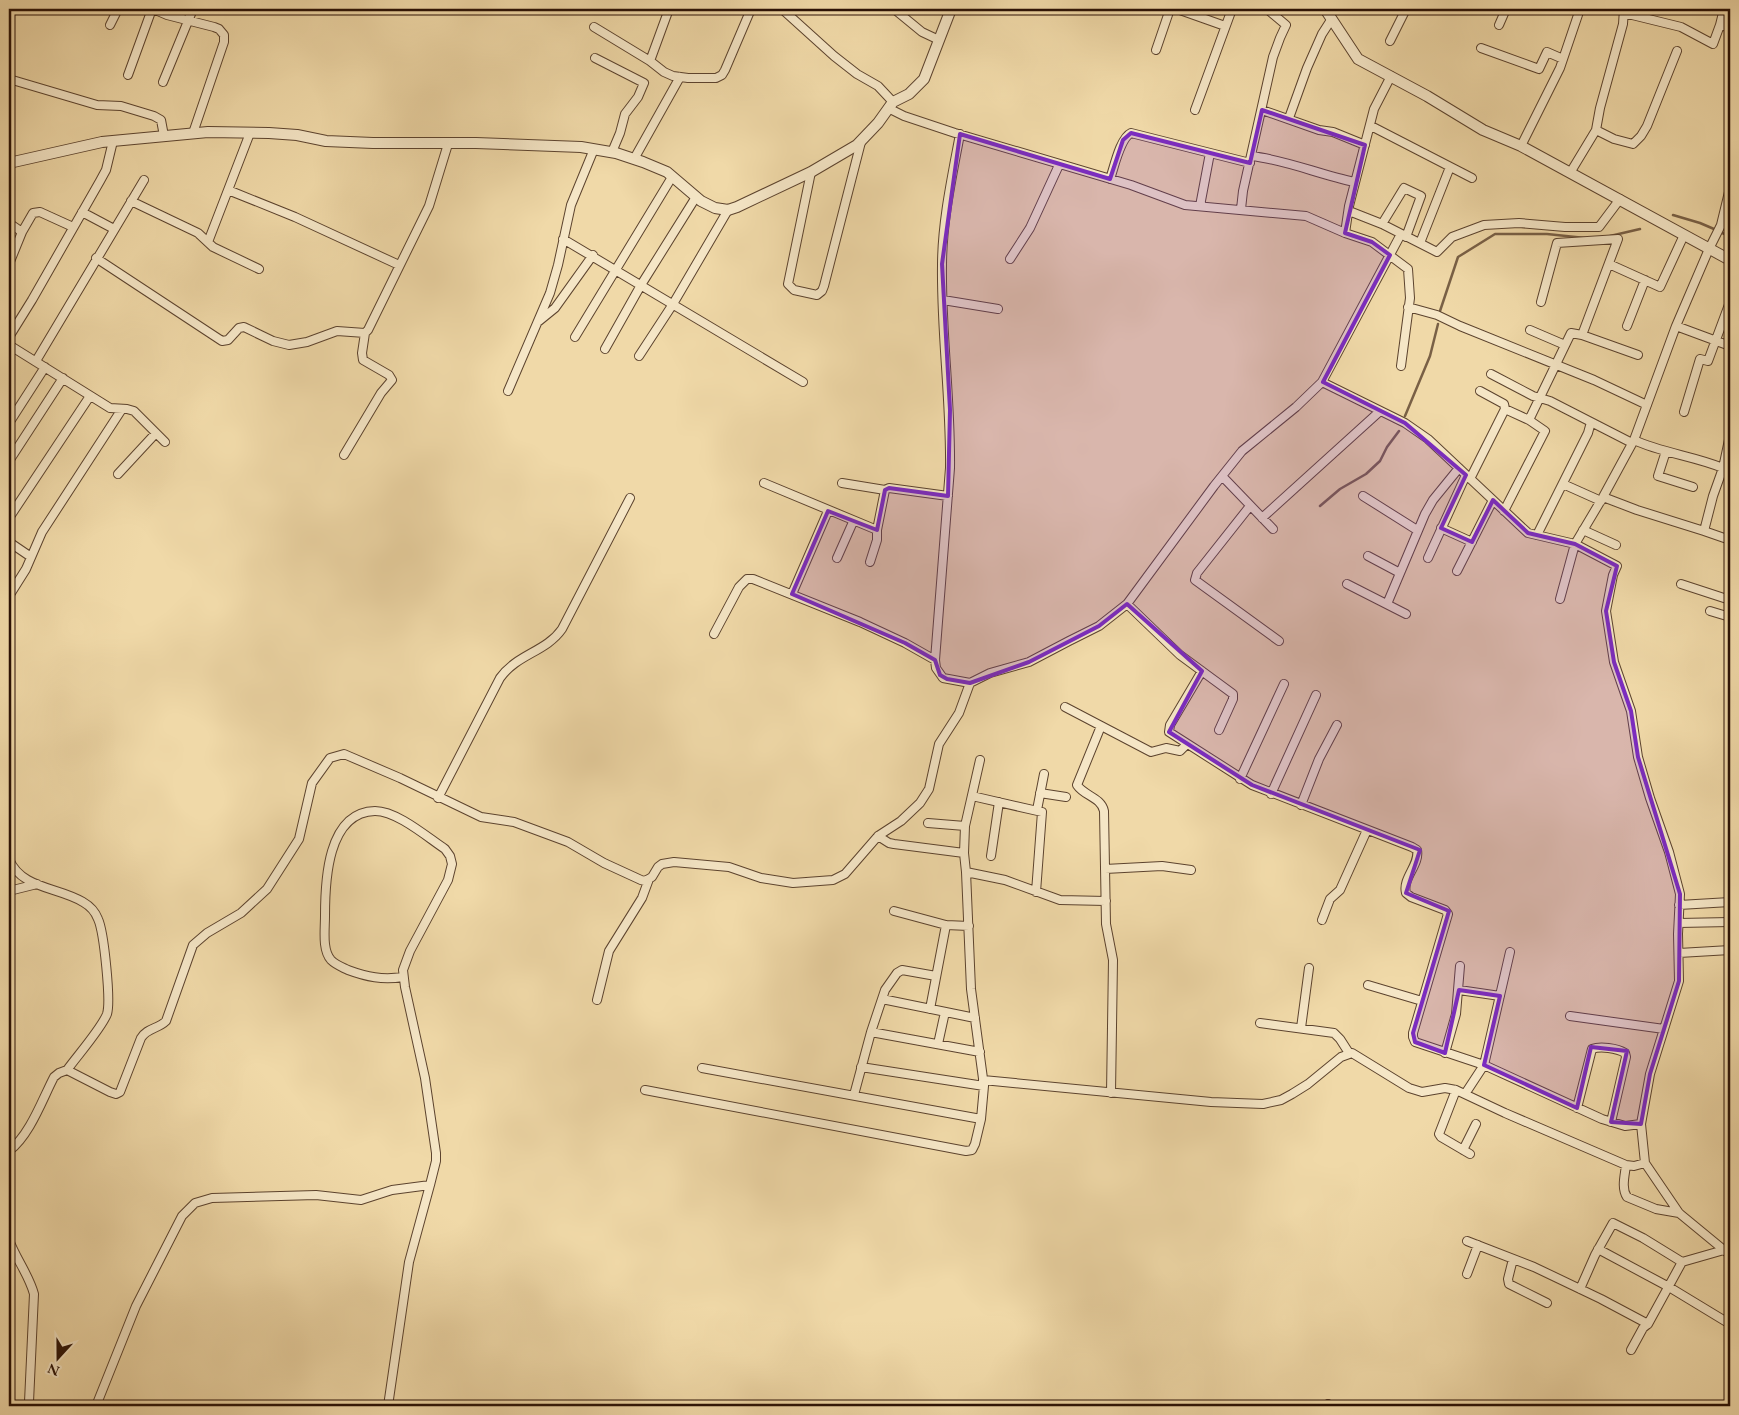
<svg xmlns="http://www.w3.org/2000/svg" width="1739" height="1415" viewBox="0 0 1739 1415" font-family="'EB Garamond',serif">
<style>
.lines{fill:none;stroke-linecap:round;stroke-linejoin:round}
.stream{stroke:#796046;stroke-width:2.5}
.minor-casing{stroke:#5c432e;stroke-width:10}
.tertiary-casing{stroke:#5c432e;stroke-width:12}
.minor{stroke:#f5e6c6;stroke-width:8}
.tertiary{stroke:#f5e6c6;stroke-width:10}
.marked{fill:#7b2cbf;fill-opacity:0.2;stroke:#7b2cbf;stroke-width:4;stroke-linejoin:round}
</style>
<rect width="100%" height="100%" fill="#f0d9a8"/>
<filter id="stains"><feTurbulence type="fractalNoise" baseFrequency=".004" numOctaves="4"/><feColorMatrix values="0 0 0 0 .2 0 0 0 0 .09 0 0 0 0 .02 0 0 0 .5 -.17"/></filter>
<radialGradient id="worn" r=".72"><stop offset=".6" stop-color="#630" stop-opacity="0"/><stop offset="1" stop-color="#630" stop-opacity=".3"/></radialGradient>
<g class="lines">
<path class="stream" d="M1673,215L1700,223L1714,229
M1722,233L1730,236
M1610,236L1640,229
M1440,311L1458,257L1495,234H1547L1585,238
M1405,416L1430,356L1438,324
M1320,506L1340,489L1366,474L1380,461L1387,447L1399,431"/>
<defs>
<path id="minor" d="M153,9L167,15L214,27L219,29L224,35V42L193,133
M782,9L834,56L857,74L878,86L893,102
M894,9L922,32L939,40
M1177,9L1225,26
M1624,9L1623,24L1600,108L1596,130L1614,139L1633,144L1641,136L1647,126L1677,51
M1624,13L1681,27L1713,44L1720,25L1724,9
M110,25L118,9
M1499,25L1506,9
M1720,25L1730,28
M594,27L650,61L664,72L673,76L688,78H716L722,75L725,70L751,9
M1390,41L1406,9
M1481,48L1539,69L1547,52L1563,59
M1156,50L1170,9
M595,58L644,83L638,97L625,114L620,133L612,152
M650,61L669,9
M128,75L152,9
M9,79L97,105L121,106L154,116L161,120L164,136
M163,82L193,9
M888,108L904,116L955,133L1131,185L1185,205L1306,216L1345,233L1372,242L1408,269L1410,298L1401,366
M1195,110L1232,9
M1262,110L1319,130L1333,132L1365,145
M1289,118L1307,68L1322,34L1331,20
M1371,126L1472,178
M960,134C952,177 942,222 942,266C941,333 951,400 950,468L935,660L936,668L943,678L970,683
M1521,146L1560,68L1580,9
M1251,156C1287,160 1320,175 1355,182
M634,159L680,77
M811,172L788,284L794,290L817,295L822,291L824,286L861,142
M1570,173L1596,130
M1110,179C1114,168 1120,138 1131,133L1250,163
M1730,188L1721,225L1709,249L1676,326L1634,440L1603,497L1575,544L1617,566L1613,575L1606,611L1614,662L1631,711L1638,757L1650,798L1669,852L1680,894L1678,934L1679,981L1650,1074L1641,1124L1645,1163L1679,1213L1730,1255
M228,190L295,217L399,265
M131,201L198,233L213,247L259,269
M1200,206L1210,153
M1241,209L1243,191L1273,57L1280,38L1286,25L1267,9
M1349,211L1382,224L1437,252L1452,237L1484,225L1519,223L1565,227H1599L1620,199
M82,212L114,229
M9,223L22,232
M1382,224L1404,188L1421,196L1406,237
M1345,233L1349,206L1374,109L1391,76
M563,239L803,382
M208,242L250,133
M1420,243L1450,167
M96,258L222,341L228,340L239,328L244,327L273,341L289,345L307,342L337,331L365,333L368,330L429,206L448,144
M1010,259L1030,228L1059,165
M9,264L22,232L33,213L40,212L73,227
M1609,264L1660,287L1684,235
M943,300L998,309
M1541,302L1557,243L1618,239L1582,335
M1408,307L1437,315L1460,326L1594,380L1647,405
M539,321L555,308L593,255
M1627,326L1645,280
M1676,326L1730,346
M1530,330L1565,345
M9,337L32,300L100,181L106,170L113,141
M575,337L672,177
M9,345L110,408L127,409L134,411L165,442
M605,349L641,285L696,197
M639,356L673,304L728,210
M36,361L144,180
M1491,374L1533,396L1550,401L1632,443
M1322,382L1405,423L1428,439L1528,533L1575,544L1560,599
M508,391L550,293L558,265L571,205L594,149
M1480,391L1504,404L1505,409L1529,420
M1684,412L1700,359L1708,361L1730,302
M9,423L45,367
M1634,440C1662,453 1694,456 1723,468L1730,435
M1666,451L1658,476L1693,487
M344,455L381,393L392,380L389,375L363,360L362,353L365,333
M9,461L63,378
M118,474L156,433
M1222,476L1273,529
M1470,479L1505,409
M764,483L877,530L885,490L889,488L948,496
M842,483L885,490
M1563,484L1601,501
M1363,496L1417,530
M1603,497L1637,510L1704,531L1713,496L1723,468
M1250,506L1197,573L1195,580L1279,641
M1504,511L1545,431L1529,420L1571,333L1582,335L1638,355
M11,515L90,396
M1262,518L1379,412
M1441,528L1472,542
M1583,530L1616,545
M1704,531L1730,540
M1537,535L1588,433L1591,422
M9,542L31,557
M1368,556L1400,573
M837,558L853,522
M1428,558L1466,475
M870,562L877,540V530
M1457,571L1493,500
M1347,584L1406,614
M1681,584L1730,600
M792,594L828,511
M9,596L26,569L42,532L122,409
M1127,604L1180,655L1233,694V699L1219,730
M1387,604L1425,514L1433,500L1459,468
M1710,611L1730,617
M714,634L739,587L747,579H753L860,622L905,643L935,660
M1202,671L1170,725L1169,732L1252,785L1412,847L1417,850C1420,865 1402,878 1406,893L1411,897L1445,910L1448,914L1413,1033V1037L1415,1042L1484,1065L1602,1119L1625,1126L1641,1124
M1065,707L1151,752L1166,748L1180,751L1187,744
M1101,726L1077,785C1084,796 1101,797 1104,811L1106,924L1113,960L1111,1093
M1240,779L1284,684
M1040,793L1066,797
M1271,794L1316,695
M972,796L1042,812L1036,892
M438,798L500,678C517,654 546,652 562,629L630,498
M1301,805L1319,759L1337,725
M1037,810L1044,774
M928,823L965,826
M964,853L965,826L980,760
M991,856L999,802
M9,859C21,889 59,887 83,902C90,906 95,911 98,919C104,932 111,1001 107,1014C101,1029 77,1056 67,1070
M1105,869L1162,866L1191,870
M966,872L1005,880L1060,900L1106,901
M9,891L37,884
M1679,905L1730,902
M894,911L946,925L969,926
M1322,920L1330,899L1340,890L1367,830
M1679,923L1730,922
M1679,953L1730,950
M1368,985L1422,1001
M1459,990L1500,996
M882,999L975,1018
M597,1000L609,951L642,898L649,879
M930,1009L946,925
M1570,1016L1664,1029
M1260,1023L1334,1033L1340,1039L1349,1053
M1301,1028L1309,968
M871,1032L980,1052
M938,1044L945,1012
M1445,1053L1456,1014L1460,966
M861,1067L984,1086
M702,1068L981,1119
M983,1080L1211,1102L1263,1104L1281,1100L1292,1094L1308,1084L1341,1057L1352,1053L1409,1088L1422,1092L1445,1088L1456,1090L1505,1113L1626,1165L1634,1166L1645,1163
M645,1090L966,1151L972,1150L975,1144L981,1119L984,1086L971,989L966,872L964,853L894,844L889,843L878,836
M1456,1090L1439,1134L1441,1137L1470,1154
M1465,1094L1484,1065L1510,952
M854,1095L871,1032L885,990L897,973L902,970L936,976
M1577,1108L1592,1049C1600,1046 1617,1048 1625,1053L1626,1057L1611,1122
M1463,1150L1476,1124
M9,1151C30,1135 42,1100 54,1077L59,1073L67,1070L110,1092L116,1094L120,1092L141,1038C147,1028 158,1029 166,1021L193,945L207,933L241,913L267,889L299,839L312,783L330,758L344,754L400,778L481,817L514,822L568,842L604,863L641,880L645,881L652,877L658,867L662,864L674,862L729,867L761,878L793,883L833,880L845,874L878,836L901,821L920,803L929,789L939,744L959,713L970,683L990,673L1029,662L1069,641L1099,626L1127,604L1214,486L1242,451L1296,407L1322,382L1401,234
M1626,1165C1625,1175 1621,1188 1627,1197L1656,1209L1679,1213
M9,1240C16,1259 29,1275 34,1294L29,1402L27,1406
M1467,1241L1534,1267L1601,1299L1648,1324
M1598,1249L1669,1287L1730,1324
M1513,1259L1508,1279L1509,1284L1547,1303
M1467,1274L1478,1245
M1580,1289L1595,1255L1613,1223L1643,1238L1682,1262
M1631,1350L1643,1328L1648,1324L1682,1262L1724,1250
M96,1406L136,1306L182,1216L195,1203L212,1198L316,1195L361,1200L392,1190L430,1185L436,1161V1153L425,1078L405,987L403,970L410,951L448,880L452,864L450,856L445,849C427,837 397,811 375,811C327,812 325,882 325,916C325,930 322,950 331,960C336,965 342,967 348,970C367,977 382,980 403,977
M388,1406L409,1262L430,1185
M1328,1406V1404"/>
<path id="tertiary" d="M1325,9L1358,59L1427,96L1483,130L1521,146L1730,260
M9,163L102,142L208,132L269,133L297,135L326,141L373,143H476L581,147L616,153L643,162L667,172L701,201L715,208L728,210L737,207L811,172L857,145L878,123L893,102L909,94L924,79L951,9"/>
</defs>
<use href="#minor" class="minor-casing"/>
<use href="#tertiary" class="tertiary-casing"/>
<use href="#minor" class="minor"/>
<use href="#tertiary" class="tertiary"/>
</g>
<path class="marked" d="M1262,110L1365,145L1345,233L1372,242L1390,255L1323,382L1405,423L1466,475L1441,528L1472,542L1493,500L1528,533L1575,544L1617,566L1606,611L1614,662L1631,711L1638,757L1680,894L1679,981L1650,1074L1641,1124L1611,1122L1627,1051L1591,1047L1577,1108L1484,1065L1500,996L1459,990L1445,1053L1415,1042L1413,1033L1449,911L1406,893L1420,850L1252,785L1169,732L1202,671L1127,604L1099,626L1029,662L970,683L947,679L940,675L935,660L905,643L792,594L828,511L877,530L885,490L889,488L948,496L950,410L942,264L960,134L1110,179L1123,140L1131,133L1250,163Z"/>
<rect width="1739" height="1415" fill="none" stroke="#f0d9a8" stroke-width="30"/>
<rect x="10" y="10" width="1719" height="1395" fill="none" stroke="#2a1105" stroke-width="2.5"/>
<rect x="15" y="15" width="1709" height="1385" fill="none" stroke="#2a1105"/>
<g transform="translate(58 1358) rotate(201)" stroke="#f5e6c6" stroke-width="4" paint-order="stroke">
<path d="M0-4L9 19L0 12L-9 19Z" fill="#2a1105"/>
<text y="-8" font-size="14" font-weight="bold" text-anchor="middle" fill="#2a1105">N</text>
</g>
<rect width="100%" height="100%" filter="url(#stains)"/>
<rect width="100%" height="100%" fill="url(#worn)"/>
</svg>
